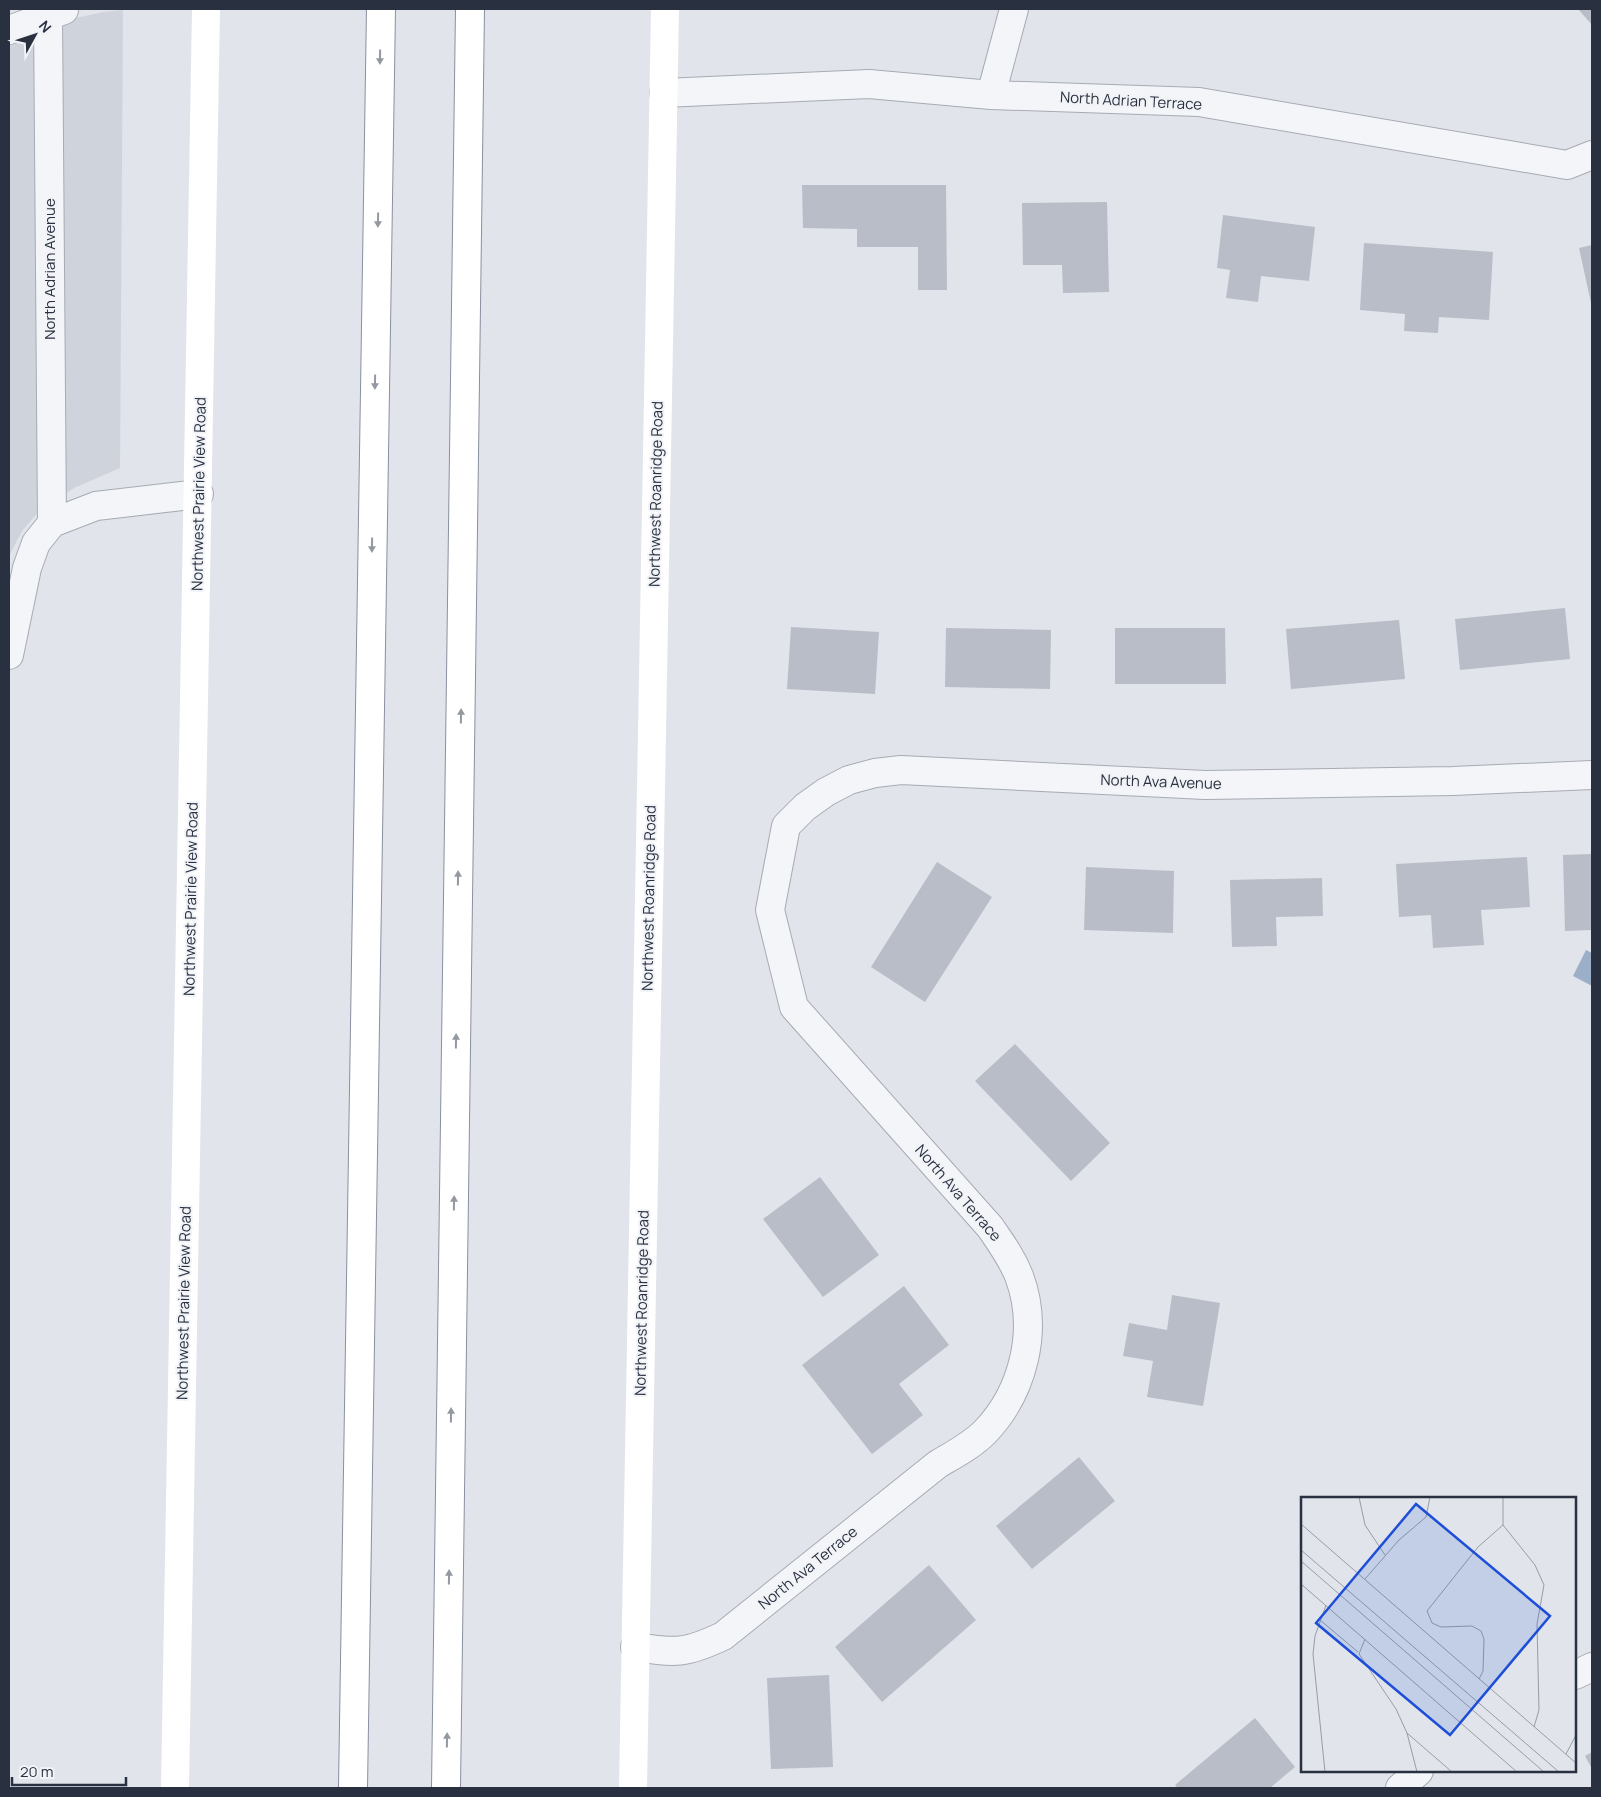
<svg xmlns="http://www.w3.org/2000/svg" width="1601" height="1797" viewBox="0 0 1601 1797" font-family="Manrope,sans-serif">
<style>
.built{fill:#cfd3dc}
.water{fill:#9cafc9}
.building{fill:#b8bdc7}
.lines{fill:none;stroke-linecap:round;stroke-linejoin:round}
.street-casing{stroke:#a6abb4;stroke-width:30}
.highway-casing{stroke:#8990a0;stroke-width:30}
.street{stroke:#f4f5f8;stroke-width:28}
.secondary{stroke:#fff;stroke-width:28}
.highway{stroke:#fff;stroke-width:28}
.oneway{fill:#9498a0}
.labels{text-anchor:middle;stroke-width:4;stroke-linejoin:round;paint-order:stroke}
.street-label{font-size:15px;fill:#293141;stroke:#f1f3f7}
.inset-road{fill:none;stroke:#979ca6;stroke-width:1}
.view{fill:#1d4ed8;fill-opacity:0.15;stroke:#1d4ed8;stroke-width:2.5}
.inset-edge{fill:none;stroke:#293141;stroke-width:2.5}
</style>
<rect width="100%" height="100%" fill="#e1e4ea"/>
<path class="built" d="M123,10L120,468L74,488L40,510L22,531L9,556V46L72,19L103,12Z"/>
<path class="water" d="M1586,950L1592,953V986L1573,976Z"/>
<path class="building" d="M1578,9H1592V25Z
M802,185H946L947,290H918V247H857V229L803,228Z
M1107,202L1109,292L1063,293L1062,265H1023L1022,203Z
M1223,215L1315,227L1309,281L1261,276L1258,302L1226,298L1230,270L1217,268Z
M1364,243L1493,252L1489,320L1439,317L1438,333L1404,331L1405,314L1360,310Z
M1592,245V303H1591L1579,248Z
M1565,608L1570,659L1460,670L1455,619Z
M1399,620L1405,679L1291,689L1286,629Z
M791,627L879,632L875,694L787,689Z
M946,628L1051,630L1050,689L945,687Z
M1115,628H1225L1226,684H1115Z
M1592,854V930L1565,931L1563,855Z
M1527,857L1530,907L1481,910L1484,945L1433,948L1431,915L1399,917L1396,864Z
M937,862L992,897L925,1002L871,967Z
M1086,867L1174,871L1173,933L1084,930Z
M1322,878L1323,916L1276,917L1277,946L1232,947L1230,880Z
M1015,1044L1110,1143L1071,1181L975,1081Z
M820,1177L879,1255L823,1297L763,1219Z
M904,1286L949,1345L899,1384L923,1415L872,1454L802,1365Z
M1172,1295L1220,1303L1203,1406L1147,1397L1153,1361L1123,1356L1129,1323L1167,1330Z
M1079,1457L1115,1501L1032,1569L996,1526Z
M929,1565L976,1620L882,1702L835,1647Z
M829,1675L833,1767L771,1769L767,1678Z
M1255,1718L1295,1767L1270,1788H1178L1175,1785Z
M1592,1752V1769L1585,1756Z"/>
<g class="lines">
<defs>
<path id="street" d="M48,15L52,523
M9,30L64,10
M664,93L869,84L991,95L1199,102L1567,165L1592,155
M991,95L1014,9
M9,655L27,568L36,543L52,523L96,506L199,494
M635,1647C676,1653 685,1654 723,1636L938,1464C955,1454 972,1445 985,1432C1024,1391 1039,1329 1019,1276C1012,1258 1001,1243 990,1227L794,1007L770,910L786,826L805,807L826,792L849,780L875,773L901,770L1205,785L1453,781L1592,775
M1575,1675L1592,1667
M1400,1788L1419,1771"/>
<path id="highway" d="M353,1788L381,9
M446,1788L470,9"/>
</defs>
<use href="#street" class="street-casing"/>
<use href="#highway" class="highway-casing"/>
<use href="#street" class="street"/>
<path class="secondary" d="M175,1788L206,9
M633,1788L665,9"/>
<use href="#highway" class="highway"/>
</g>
<defs><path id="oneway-solid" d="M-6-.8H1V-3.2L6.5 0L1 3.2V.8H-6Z" transform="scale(1.25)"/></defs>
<g class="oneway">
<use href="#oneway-solid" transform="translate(380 57) rotate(91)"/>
<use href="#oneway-solid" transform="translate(378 220) rotate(91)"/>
<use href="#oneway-solid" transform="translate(375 382) rotate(91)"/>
<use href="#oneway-solid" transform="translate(372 545) rotate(91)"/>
<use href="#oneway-solid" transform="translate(461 716) rotate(-89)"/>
<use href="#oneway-solid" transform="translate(458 878) rotate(-89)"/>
<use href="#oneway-solid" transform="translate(456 1041) rotate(-89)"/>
<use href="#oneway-solid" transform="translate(454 1203) rotate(-89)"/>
<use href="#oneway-solid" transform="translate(451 1415) rotate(-89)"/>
<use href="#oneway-solid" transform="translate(449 1577) rotate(-89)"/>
<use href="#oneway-solid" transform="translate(447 1740) rotate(-89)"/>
</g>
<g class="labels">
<g class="street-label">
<text transform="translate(1131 101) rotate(3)" y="5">North Adrian Terrace</text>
<text transform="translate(50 269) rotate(-90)" y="5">North Adrian Avenue</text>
<text transform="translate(199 494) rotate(-89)" y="5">Northwest Prairie View Road</text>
<text transform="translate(656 494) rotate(-89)" y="5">Northwest Roanridge Road</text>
<text transform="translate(1161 782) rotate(2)" y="5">North Ava Avenue</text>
<text transform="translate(649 898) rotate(-89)" y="5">Northwest Roanridge Road</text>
<text transform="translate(191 899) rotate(-89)" y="5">Northwest Prairie View Road</text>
<text transform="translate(958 1193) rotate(49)" y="5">North Ava Terrace</text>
<text transform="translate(184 1303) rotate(-89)" y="5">Northwest Prairie View Road</text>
<text transform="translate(642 1303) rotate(-89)" y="5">Northwest Roanridge Road</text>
<text transform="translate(808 1568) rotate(-39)" y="5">North Ava Terrace</text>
</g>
</g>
<g transform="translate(1301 1497)">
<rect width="275" height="275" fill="#e1e4ea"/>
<path class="inset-road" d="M58,0L64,28L84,58M202,0V28L234,68L243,88L236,127L238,213L233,230M0,27L275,266M0,53L258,275M0,64L243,275M64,82L98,43L125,20L129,0M0,87L216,275M19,123L57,155M64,142L58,157L95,212L106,236L116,275M178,182L182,174L183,142L180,134L171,129L140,130L131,126L126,114L177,50L202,28M106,236L151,275M265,257L275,238M24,275L12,157L14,139L25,108"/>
<path class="view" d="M115,7L249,119L149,238L15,126Z"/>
<rect width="275" height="275" class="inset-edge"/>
</g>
<rect width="1601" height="1797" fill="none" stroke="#293141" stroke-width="20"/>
<g transform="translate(35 35) rotate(50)" stroke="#f1f3f7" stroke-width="4" paint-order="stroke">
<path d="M0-4L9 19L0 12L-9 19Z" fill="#293141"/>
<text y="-8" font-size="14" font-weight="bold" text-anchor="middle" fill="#293141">N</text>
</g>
<path d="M12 1777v8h114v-8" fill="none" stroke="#293141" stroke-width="2.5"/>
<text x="20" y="1777" font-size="15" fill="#293141" stroke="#f1f3f7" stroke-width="4" paint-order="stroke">20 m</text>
</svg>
